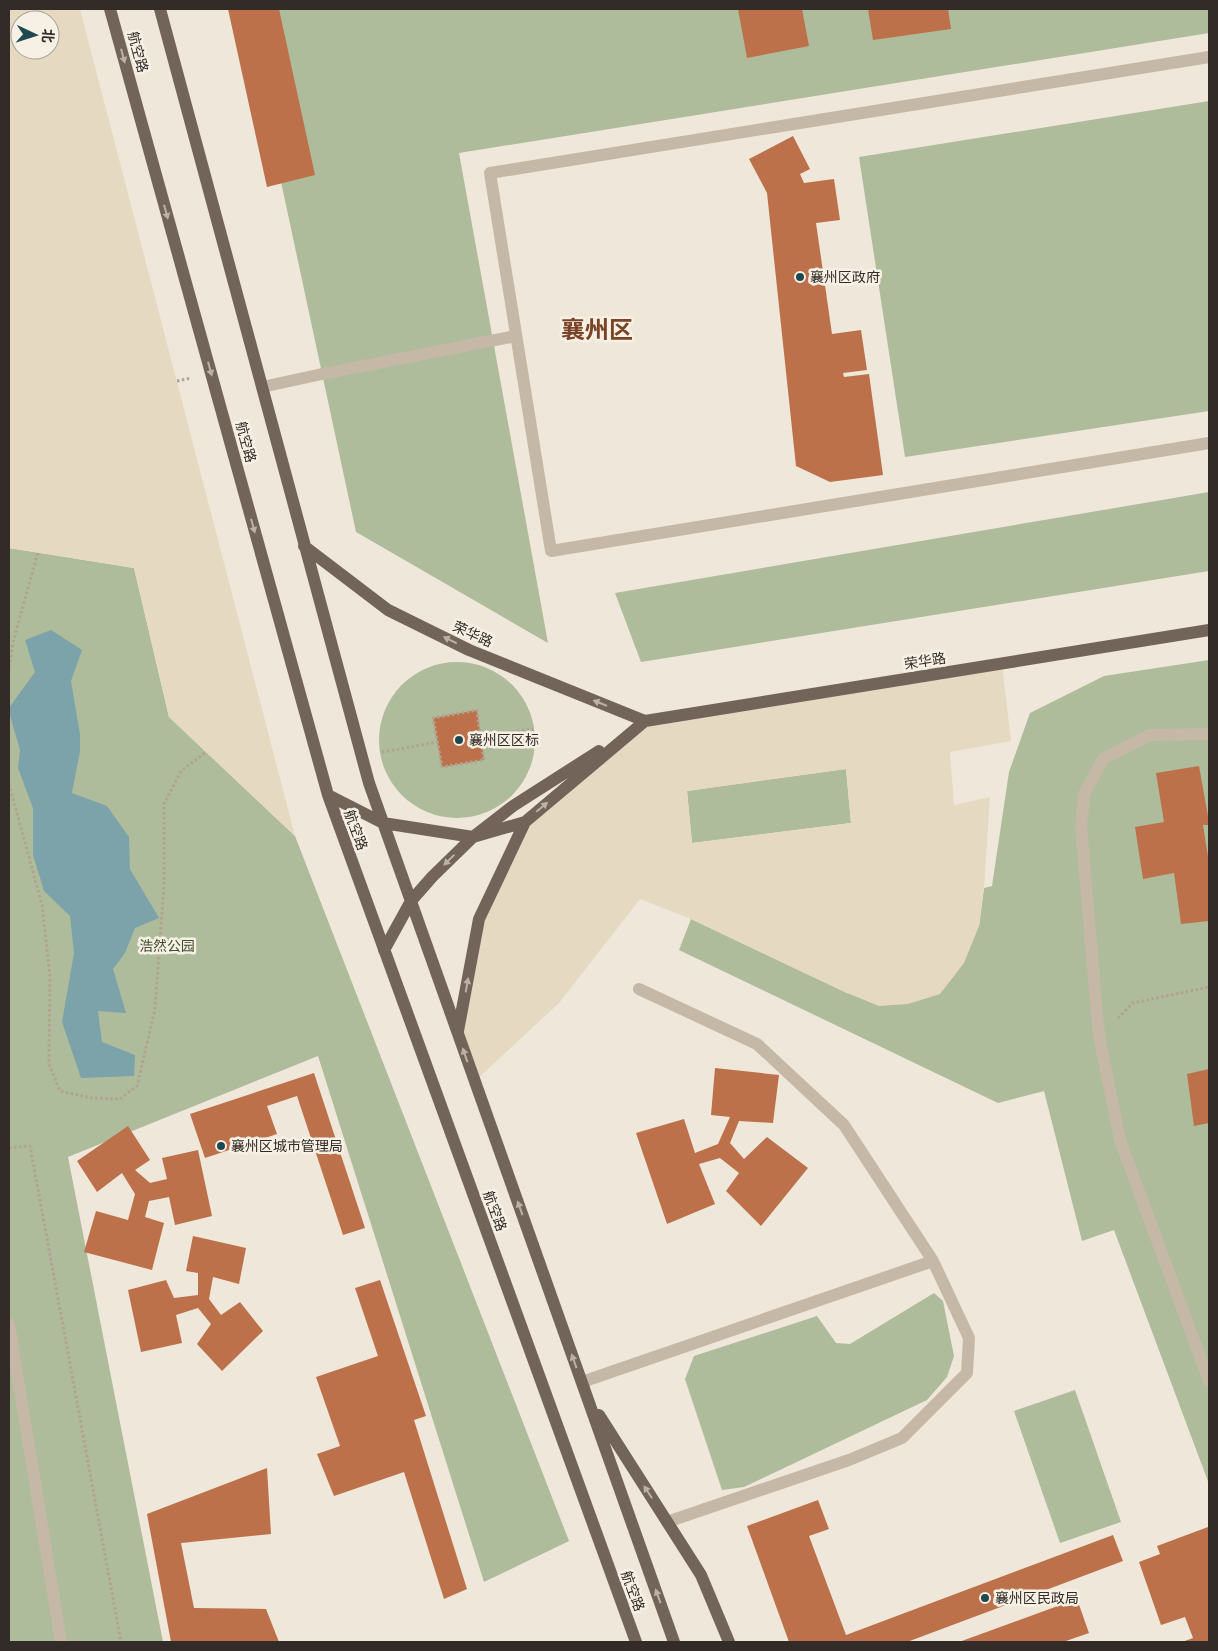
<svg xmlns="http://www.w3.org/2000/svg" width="1218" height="1651" viewBox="0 0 1218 1651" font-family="Figtree,'Noto Sans SC',sans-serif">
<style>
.green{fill:#aebc9b}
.plaza{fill:#e6d9c1;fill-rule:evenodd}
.water{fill:#7ba3a9}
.building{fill:#bc714a}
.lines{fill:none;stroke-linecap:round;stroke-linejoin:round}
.path{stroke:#b1a291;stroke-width:3;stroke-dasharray:2.5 2.5;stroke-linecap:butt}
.minor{stroke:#c6b8a6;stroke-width:12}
.major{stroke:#736459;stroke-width:12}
.oneway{fill:#bcb1a6}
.poi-dot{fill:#204850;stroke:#f7f0e5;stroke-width:2}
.labels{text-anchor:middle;stroke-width:5;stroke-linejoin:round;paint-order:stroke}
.street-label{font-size:14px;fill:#322b27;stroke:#f7f0e5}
.poi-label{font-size:14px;fill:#322b27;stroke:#f7f0e5;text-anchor:start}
.park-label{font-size:14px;fill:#3f4f2c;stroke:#f7f0e5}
.town-label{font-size:24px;font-weight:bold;fill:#7b4326;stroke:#f7f0e5}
</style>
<rect width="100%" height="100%" fill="#efe7d9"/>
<path class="green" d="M244,9H1209V33L459,153L548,643L356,532Z
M1209,101V411L905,457L859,157Z
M1209,492V571L641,662L615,593Z
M9,548L134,568L169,717L295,836L569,1541L484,1582L318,1056L68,1157L163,1642H9Z
M1209,660V1484L1114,1230L1082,1241L1044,1091L998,1103L679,950L691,919L847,993L979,926L984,888L992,886L1009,772L1030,713L1104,676Z
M379 740a78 78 0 1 1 156 0a78 78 0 1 1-156 0Z
M846,769L851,823L692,843L687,791Z
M934,1293L943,1301L954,1356L947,1377L927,1400L744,1487L722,1490L685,1379L694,1356L817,1316L836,1343L850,1344Z
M1075,1390L1121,1522L1060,1543L1014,1411Z"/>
<path class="plaza" d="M9,9H80L295,836L169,717L134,568L9,548ZM20,20H50V50H20Z
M1002,664L1011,741L950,752L954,805L990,797L984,888L979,926L964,963L940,994L908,1004L879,1006L847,993L691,919L640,899L559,1003L475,1081L458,1033L479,919L525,822L645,721ZM846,769L851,823L692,843L687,791Z"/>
<path class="water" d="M51,630L82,650L71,681L80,734V751L72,793L107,806L129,837L130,869L159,918L135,928L125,953L113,969L126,1013L98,1011L102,1042L135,1055L134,1076L81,1078L62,1022L74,953L70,916L44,891L33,855V808L18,768L20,750L9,712V708L35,672L25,640Z"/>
<path class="building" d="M228,9H279L315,175L267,187Z
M738,9H802L809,46L747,58Z
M868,9H948L951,29L873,40Z
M793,136L810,169L800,174L804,183L834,179L840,220L816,223L832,334L861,330L867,370L843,373L844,377L869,374L883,475L830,482L796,466L767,193L749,159Z
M477,710L484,760L442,767L433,718Z
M1199,766L1209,822V825H1203L1209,863V921L1181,924L1174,873L1143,879L1135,827L1164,822L1156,773Z
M715,1068L779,1075L773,1123L739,1121L730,1143L744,1159L767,1137L808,1168L761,1226L726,1191L739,1173L720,1158L699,1164L715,1204L667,1224L636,1133L684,1119L695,1153L718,1144L730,1117L711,1115Z
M1209,1069V1123L1194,1126L1187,1074Z
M314,1073L365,1228L343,1235L297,1096L267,1106L277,1134L205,1158L190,1114Z
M128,1126L150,1160L135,1170L150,1183L167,1179L162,1158L198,1150L212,1216L175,1225L169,1197L149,1201L145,1217L164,1223L152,1270L84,1252L96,1211L128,1220L135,1194L122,1173L97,1192L77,1161Z
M193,1236L246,1248L239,1284L213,1277L209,1299L221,1315L240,1302L263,1331L222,1371L197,1344L211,1324L198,1308L176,1315L182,1343L141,1352L128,1290L166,1280L174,1298L198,1295V1273L186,1271Z
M380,1280L426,1416L414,1420L467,1589L444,1599L404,1472L334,1496L317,1454L340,1446L316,1377L378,1356L355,1288Z
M267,1468L271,1534L181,1543L194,1608L266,1609L279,1642H171L147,1514Z
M818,1500L829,1529L809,1536L846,1635L1113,1535L1123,1561L907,1642H789L747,1526Z
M1208,1527L1209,1642H1182L1193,1638L1185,1617L1161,1625L1139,1562L1160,1554L1157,1546Z
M1077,1599L1089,1633L1063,1642H959Z"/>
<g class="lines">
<path class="path" d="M177,381L191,378
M9,672L13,642L38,552
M480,737L484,760L442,767L433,718L477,710L480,737L533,729
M382,752L438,742
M9,784L42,905L50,976L49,1064L60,1091L92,1098L120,1099L137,1086L155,1009L164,885V804L181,771L206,752
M1118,1018L1133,1003L1209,987
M9,1148L30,1146L121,1642"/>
<path class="minor" d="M1209,57L490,173L551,551L1209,443
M262,387L322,374L516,336
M1209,734L1150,735L1103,759L1084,794L1081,827L1099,1036L1120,1140L1209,1381
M639,989L757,1044L844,1125L933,1261
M9,1324L61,1642
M582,1382L933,1261L969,1338L967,1373L902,1438L849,1460L667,1522"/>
<path class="major" d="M110,9L328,795L636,1642
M160,9L369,783L674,1642
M304,546L388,610L469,650L645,721
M328,795L383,823L473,837L525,822
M384,950L411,901L432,877L473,837L513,806L599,751
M458,1031L479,919L525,822L645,721L1209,630
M599,1415L701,1575L729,1642"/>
</g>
<defs><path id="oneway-solid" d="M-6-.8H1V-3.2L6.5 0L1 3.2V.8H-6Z" transform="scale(1.25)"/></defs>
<g class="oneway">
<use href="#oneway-solid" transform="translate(123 56) rotate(75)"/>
<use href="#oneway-solid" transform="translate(166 212) rotate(75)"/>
<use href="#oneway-solid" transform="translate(210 369) rotate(75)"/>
<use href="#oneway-solid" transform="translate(253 526) rotate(75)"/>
<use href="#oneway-solid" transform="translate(450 640) rotate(-154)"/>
<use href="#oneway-solid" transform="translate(600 703) rotate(-158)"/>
<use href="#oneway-solid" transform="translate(542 807) rotate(-40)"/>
<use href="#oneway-solid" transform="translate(449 860) rotate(136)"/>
<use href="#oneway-solid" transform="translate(467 985) rotate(-80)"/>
<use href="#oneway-solid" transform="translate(465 1055) rotate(-109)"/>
<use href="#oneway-solid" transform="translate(520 1208) rotate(-110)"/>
<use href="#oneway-solid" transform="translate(574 1361) rotate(-110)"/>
<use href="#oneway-solid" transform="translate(648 1492) rotate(-123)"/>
<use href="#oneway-solid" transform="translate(658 1596) rotate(-110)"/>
</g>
<g class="poi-dot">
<circle cx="800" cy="277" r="5"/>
<circle cx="459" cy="740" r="5"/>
<circle cx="221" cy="1146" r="5"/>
<circle cx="985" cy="1598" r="5"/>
</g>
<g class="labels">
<g class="street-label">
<text transform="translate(138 52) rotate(75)" y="5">航空路</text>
<text transform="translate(246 442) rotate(75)" y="5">航空路</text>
<text transform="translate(473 634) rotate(24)" y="5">荣华路</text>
<text transform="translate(925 661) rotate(-9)" y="5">荣华路</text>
<text transform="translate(356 830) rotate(70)" y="5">航空路</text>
<text transform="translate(495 1211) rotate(70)" y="5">航空路</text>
<text transform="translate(633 1591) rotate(70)" y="5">航空路</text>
</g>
<g class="poi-label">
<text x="810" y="282">襄州区政府</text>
<text x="469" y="745">襄州区区标</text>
<text x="231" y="1151">襄州区城市管理局</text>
<text x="995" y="1603">襄州区民政局</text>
</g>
<g class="park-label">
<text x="167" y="951">浩然公园</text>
</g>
<g class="town-label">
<text x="597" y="338">襄州区</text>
</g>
</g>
<rect width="1218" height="1651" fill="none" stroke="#322b27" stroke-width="20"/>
<g transform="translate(35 35) rotate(94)"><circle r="24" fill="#f7f0e5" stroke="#a8a199"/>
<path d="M0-4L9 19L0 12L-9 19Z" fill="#204850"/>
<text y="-8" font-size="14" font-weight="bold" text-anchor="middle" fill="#322b27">北</text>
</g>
</svg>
